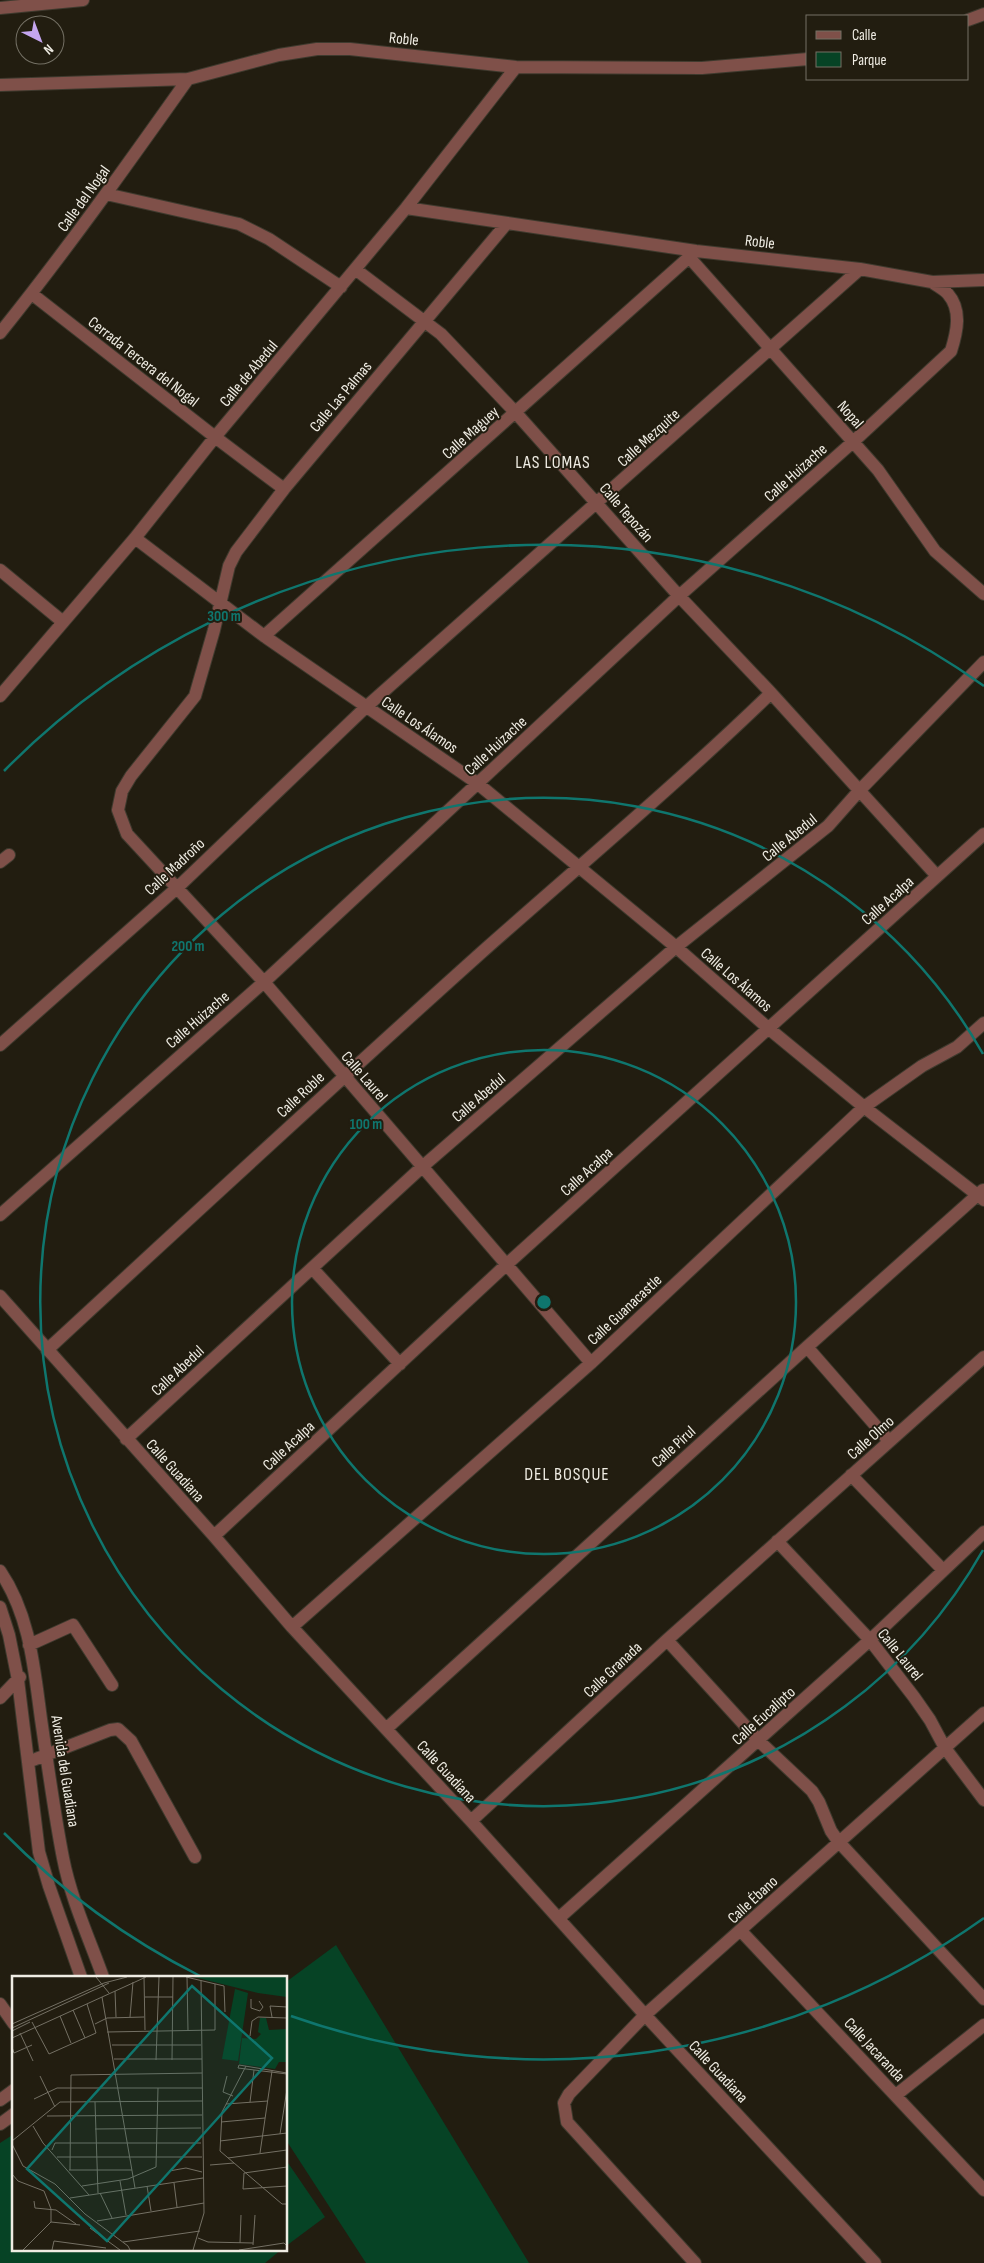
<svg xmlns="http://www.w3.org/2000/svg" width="984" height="2263" viewBox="0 0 984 2263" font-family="'Sofia Sans Condensed',sans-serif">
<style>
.green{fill:#064325}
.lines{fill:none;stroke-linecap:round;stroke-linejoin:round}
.minor-casing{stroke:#3f3a2e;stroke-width:14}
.minor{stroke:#7f5049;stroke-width:12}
.ring{fill:none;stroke:#0f766e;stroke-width:2.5}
.labels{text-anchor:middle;stroke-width:4;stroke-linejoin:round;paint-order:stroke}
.street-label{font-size:16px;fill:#efece3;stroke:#221d10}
.neighbourhood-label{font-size:18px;letter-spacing:1px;fill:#efece3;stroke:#221d10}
.inset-road{fill:none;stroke:#747064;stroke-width:1}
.view{fill:#0f766e;fill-opacity:0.15;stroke:#0f766e;stroke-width:2.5}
.inset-edge{fill:none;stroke:#efece3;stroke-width:2.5}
.centre{fill:#0f766e;stroke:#221d10;stroke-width:2.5}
.ring-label{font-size:15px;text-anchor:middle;font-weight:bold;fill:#0f766e;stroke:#221d10;stroke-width:4;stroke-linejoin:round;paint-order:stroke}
</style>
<rect width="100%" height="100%" fill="#221d10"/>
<path class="green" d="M336,1945L529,2263H366L286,2140V1982Z
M14,2134V2249H282L265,2263H0V2143Z
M286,2160L325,2217L286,2246Z"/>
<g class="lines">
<defs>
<path id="minor" d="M0,8L83,0
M968,20L984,14
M0,85L188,79L279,55L317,49H350L516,67L702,68L808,59
M106,194L239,224L269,239L341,287
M406,208L696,251L860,269L932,282L984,280
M507,223L284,489L236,552L229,566L214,630L195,696L131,776L122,791L118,810L127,834L264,982L591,1363
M689,257L878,470L935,551L984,594
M355,269L441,334L516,413L679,596L771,693L937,876
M32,294L215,437L284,489
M0,333C66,251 127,165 188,79
M135,538L264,636L477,783L676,947L768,1028L864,1107L984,1200
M0,570L63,622
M264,636L696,251
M0,696L135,538L215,437L406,208L516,67
M0,862L9,855
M0,1045L178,887L366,707L860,269
M0,1215L264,982L679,596L854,441L951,351C957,332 962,310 948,294C944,289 937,286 932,282
M312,1268L400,1364
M0,1296L214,1536L292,1627L471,1821L645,2015L875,2263
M807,1347L889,1441
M47,1350C192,1216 336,1083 482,952C579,866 678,783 771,693
M126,1439L422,1167L676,947L828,826L859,791L984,662
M851,1475L943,1570
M214,1536L506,1265L984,834
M777,1541L870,1640L914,1697L930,1720L945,1748L984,1800
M0,1571C30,1615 34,1668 41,1719C48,1766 54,1812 63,1858C71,1899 89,1938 103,1977
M0,1607L9,1635L18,1680L39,1852L49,1886L81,1977
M292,1627L591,1363L864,1107L922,1066L957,1047L984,1023
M667,1640L759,1741L812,1791L819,1802L831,1831L838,1841L984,1999
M29,1645L73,1625L112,1685
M0,1698L20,1677
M386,1729L807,1347L983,1190
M28,1762L110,1730L118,1729L131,1741L195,1857
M471,1821L667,1640L984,1357
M559,1918L870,1640L984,1532
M741,1931L984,2190
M0,2004L14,2024
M896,2095L984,2025
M0,2100L14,2090
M0,2124L14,2114
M695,2263L567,2122L564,2103L569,2094L645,2015L984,1713"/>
</defs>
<use href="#minor" class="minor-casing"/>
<use href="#minor" class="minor"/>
</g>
<g class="ring">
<circle cx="544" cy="1302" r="252"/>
<path d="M983 1550A504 504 0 1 1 983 1054"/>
<path d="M984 1918A757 757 0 0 1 291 2016M200 1976A757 757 0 0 1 4 1833M4 771A757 757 0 0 1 984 686"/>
</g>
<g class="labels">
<g class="street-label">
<text transform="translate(404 38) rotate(6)" y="6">Roble</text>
<text transform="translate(83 198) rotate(-54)" y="6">Calle del Nogal</text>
<text transform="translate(760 241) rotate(7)" y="6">Roble</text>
<text transform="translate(144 361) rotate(38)" y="6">Cerrada Tercera del Nogal</text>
<text transform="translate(248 373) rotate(-50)" y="6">Calle de Abedul</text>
<text transform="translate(340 396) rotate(-50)" y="6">Calle Las Palmas</text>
<text transform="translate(851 414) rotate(49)" y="6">Nopal</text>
<text transform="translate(470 432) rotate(-42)" y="6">Calle Maguey</text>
<text transform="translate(648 437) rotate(-42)" y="6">Calle Mezquite</text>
<text transform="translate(795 472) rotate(-42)" y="6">Calle Huizache</text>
<text transform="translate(627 512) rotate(49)" y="6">Calle Tepozán</text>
<text transform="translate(420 724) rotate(34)" y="6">Calle Los Álamos</text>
<text transform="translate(495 745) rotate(-43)" y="6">Calle Huizache</text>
<text transform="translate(789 837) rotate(-39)" y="6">Calle Abedul</text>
<text transform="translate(174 866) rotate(-43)" y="6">Calle Madroño</text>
<text transform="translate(887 900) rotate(-42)" y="6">Calle Acalpa</text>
<text transform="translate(737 979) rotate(41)" y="6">Calle Los Álamos</text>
<text transform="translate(197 1019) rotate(-41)" y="6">Calle Huizache</text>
<text transform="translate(365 1076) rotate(49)" y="6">Calle Laurel</text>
<text transform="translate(300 1094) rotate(-43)" y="6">Calle Roble</text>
<text transform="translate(478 1097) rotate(-41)" y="6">Calle Abedul</text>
<text transform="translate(586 1171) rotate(-42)" y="6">Calle Acalpa</text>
<text transform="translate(624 1309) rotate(-43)" y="6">Calle Guanacastle</text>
<text transform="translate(177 1370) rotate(-43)" y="6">Calle Abedul</text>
<text transform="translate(870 1437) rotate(-42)" y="6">Calle Olmo</text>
<text transform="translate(288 1445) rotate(-43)" y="6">Calle Acalpa</text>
<text transform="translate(673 1446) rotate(-42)" y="6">Calle Pirul</text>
<text transform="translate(176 1470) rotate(48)" y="6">Calle Guadiana</text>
<text transform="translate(901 1654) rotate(51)" y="6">Calle Laurel</text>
<text transform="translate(612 1669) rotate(-43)" y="6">Calle Granada</text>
<text transform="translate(763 1715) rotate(-42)" y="6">Calle Eucalipto</text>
<text transform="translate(66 1771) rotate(81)" y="6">Avenida del Guadiana</text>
<text transform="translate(447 1771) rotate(47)" y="6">Calle Guadiana</text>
<text transform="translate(752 1899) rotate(-43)" y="6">Calle Ébano</text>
<text transform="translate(875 2049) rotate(47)" y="6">Calle Jacaranda</text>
<text transform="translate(719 2071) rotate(47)" y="6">Calle Guadiana</text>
</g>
<g class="neighbourhood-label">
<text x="553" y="468">LAS LOMAS</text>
<text x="567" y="1480">DEL BOSQUE</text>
</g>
</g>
<g transform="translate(12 1976)">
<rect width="275" height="275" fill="#221d10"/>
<path d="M182,1H275V21L246,17ZM223,13L236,17L226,85L210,83ZM248,42H254L257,54L275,53V86H267L263,93L227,88L230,62L244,63L249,58L246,56Z" fill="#064325"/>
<path class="inset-road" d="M84,1L97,17M132,1L133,54M174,1L212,10L213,36M175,1L176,55M103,15L104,41M90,21L123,212M133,21H161M239,23V32L248,35L251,31L247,25M61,34L73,62M48,40L59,67M118,41L121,6M246,41L275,42M260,41L258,30L275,31M20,46L37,78L84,57L75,28M0,48L92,7L115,1M83,48L95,42L132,41M0,52L97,7M0,55L18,46M95,56L203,54V8M8,57L21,85M238,60L240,45L246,41M0,62L134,1M100,69H189M0,71L2,77L20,69M102,83H190M144,84L147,1M160,84L161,1M234,90L210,136L208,175L270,228H275M275,97L227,89L226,92L275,98M28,100L43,131M215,100L211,116L221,120M22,123L45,112H190M83,126L86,217M238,126L242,94M214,128L256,125M35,140L190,139M209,146L253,142M21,150L31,167L77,219M83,153L189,152M268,158L275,113M0,165L48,126L190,125M208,165L275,157M0,168L11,190L43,208L73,238L116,270L118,274M40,174L43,167H189M248,177L260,95M45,181H190M216,182L275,174M198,189L222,187M275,191L232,197L231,213L275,210M57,194H120M58,194L59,99L190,97M157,195L174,192L190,196M0,198L6,205L32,215L39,233V246M108,205L114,239M162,207L165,231M70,210L116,203L144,191L146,112M135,210L139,235M88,217L100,242M58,222L191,202M22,225L23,232L44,234L64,248M85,245L192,227M39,246L68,249M78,252L108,274M186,262L196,266L241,267M111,266L188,255M228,267L229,239M241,269L243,239M11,274L39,246M40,274L42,265L94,272M181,274L192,237L189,4M227,274L272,267L275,270"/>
<path class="view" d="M180,10L260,82L95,265L15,193Z"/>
<rect width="275" height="275" class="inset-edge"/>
</g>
<circle cx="544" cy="1302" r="8" class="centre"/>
<g class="ring-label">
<text x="224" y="621">300 m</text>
<text x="188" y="951">200 m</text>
<text x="366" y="1129">100 m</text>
</g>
<rect x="806" y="15" width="162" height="65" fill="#221d10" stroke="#747064"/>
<rect x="816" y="31" width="25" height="8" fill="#7f5049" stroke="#747064"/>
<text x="852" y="40" font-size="15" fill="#efece3">Calle</text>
<rect x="816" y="52" width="25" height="15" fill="#064325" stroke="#747064"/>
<text x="852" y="65" font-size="15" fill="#efece3">Parque</text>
<g transform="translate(40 40) rotate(138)"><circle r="24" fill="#221d10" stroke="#747064"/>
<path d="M0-4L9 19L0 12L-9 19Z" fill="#c5a6f0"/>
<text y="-8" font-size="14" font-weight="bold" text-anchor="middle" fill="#efece3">N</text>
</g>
</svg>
